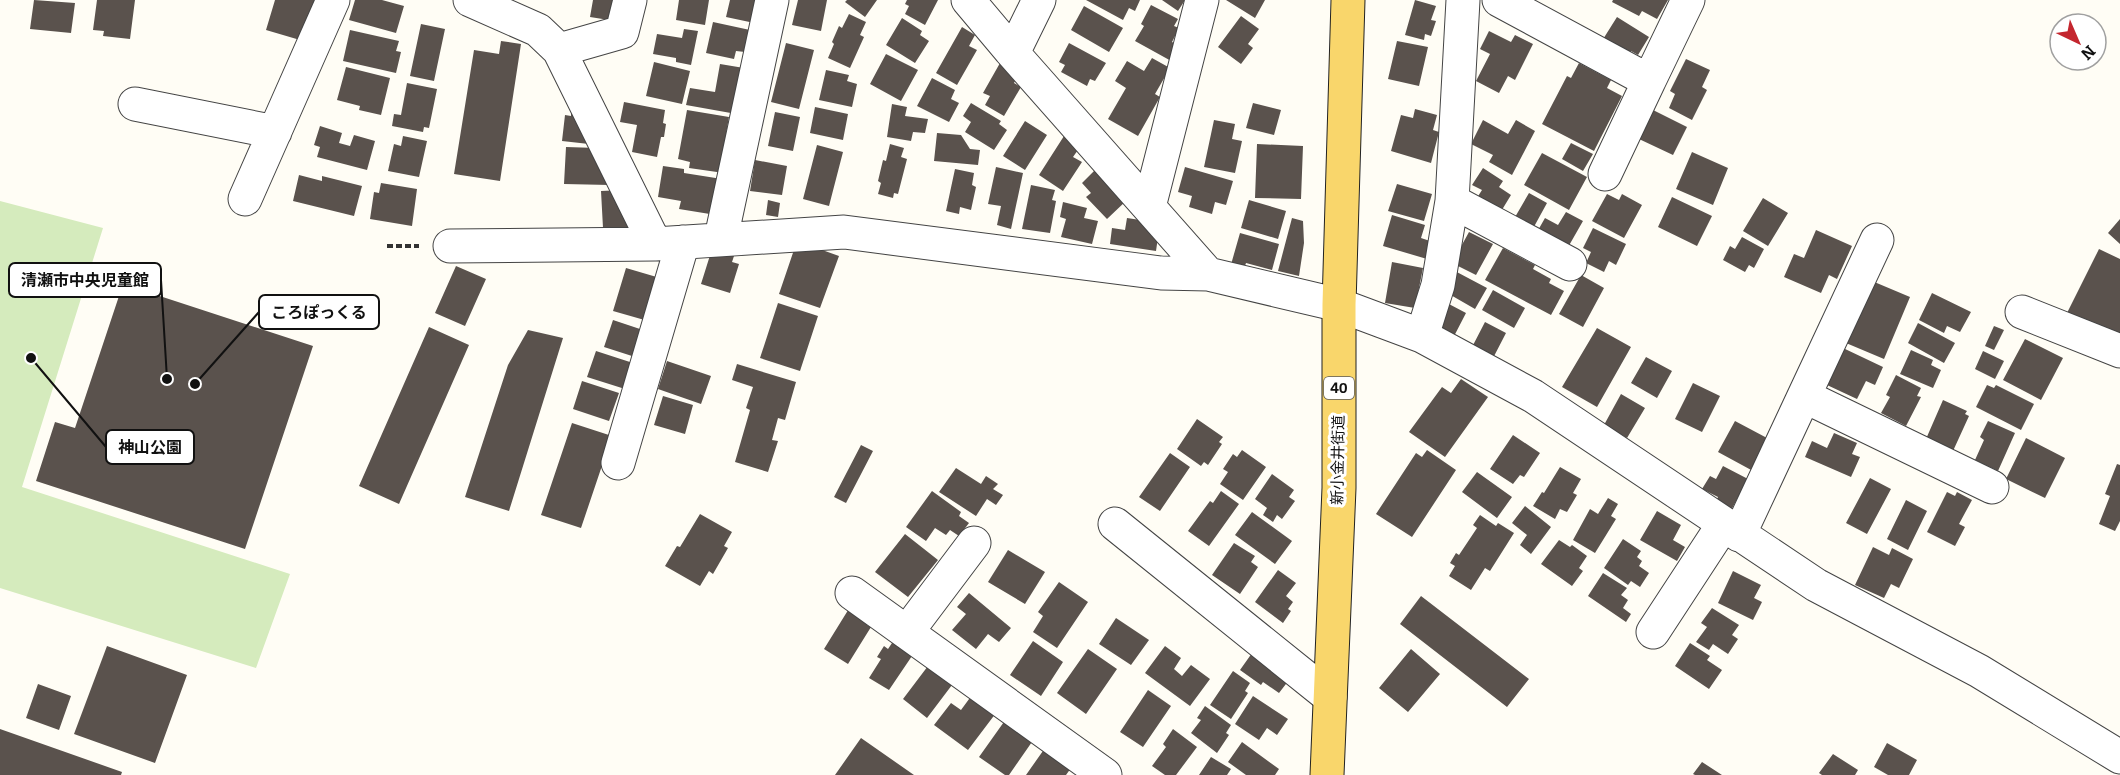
<svg xmlns="http://www.w3.org/2000/svg" width="2120" height="775" viewBox="0 0 2120 775" font-family="Bitter,'Noto Sans JP',serif">
<style>
.green{fill:#d5ebbd}
.building{fill:#5a524d}
.lines{fill:none;stroke-linecap:round;stroke-linejoin:round}
.minor-casing{stroke:#444;stroke-width:35}
.major-casing{stroke:#222;stroke-width:35}
.path{stroke:#333;stroke-width:4;stroke-dasharray:6 3;stroke-linecap:butt}
.minor{stroke:#fff;stroke-width:33}
.major{stroke:#f9d66b;stroke-width:33}
.labels{text-anchor:middle;stroke-width:6;stroke-linejoin:round;paint-order:stroke}
.shield{fill:#fff;stroke:#585858;stroke-width:1.5}
.shield-label{font-size:14px;font-weight:bold;fill:#111}
.street-label{font-size:15px;fill:#111;stroke:#fff}
.leader{fill:none;stroke:#111;stroke-width:2}
.callout-dot{fill:#111;stroke:#fff;stroke-width:2}
.callout{fill:#fff;stroke:#111;stroke-width:2}
.callout-label{font-size:16px;text-anchor:middle;font-weight:bold;fill:#111}
</style>
<rect width="100%" height="100%" fill="#fffdf5"/>
<path class="green" d="M0,201L103,228L22,487L290,574L256,668L0,588Z"/>
<path class="building" d="M34,0L75,3L71,33L30,29Z
M97,0H135L130,39L103,36L104,31L93,30Z
M275,0H319L300,40L266,30Z
M355,0H382L404,6L396,33L349,20Z
M593,0H626L609,20L590,17Z
M679,0H709L705,25L676,20Z
M730,0H764L759,24L726,17Z
M798,0H827L821,31L792,25Z
M847,0H877L865,17L845,2Z
M907,0H938L925,25L905,14L909,6L905,4Z
M1086,0H1140L1135,11L1129,8L1123,20Z
M1162,0H1185L1178,11Z
M1226,0H1265L1255,18Z
M1415,0L1436,6L1431,20L1436,21L1431,36L1425,34L1424,40L1405,35Z
M1613,0H1668L1657,19L1642,11L1639,16L1612,2Z
M1151,5L1178,19L1174,26L1179,28L1172,42L1181,47L1173,62L1135,41L1144,26L1141,24Z
M1084,6L1123,28L1109,52L1071,30Z
M849,14L866,22L860,35L864,37L850,68L828,58L834,44L832,42L839,26L842,28Z
M1241,16L1259,29L1248,44L1253,48L1241,64L1218,47Z
M1617,17L1649,37L1638,55L1631,51L1626,60L1600,44Z
M902,18L922,31L920,35L929,41L915,63L886,45Z
M713,22L750,30L745,52L736,51L734,59L706,53Z
M421,24L445,29L434,81L410,76Z
M962,27L975,35L969,46L977,50L957,85L936,73Z
M684,29L698,31L691,65L676,62V58L653,54L657,34L682,38Z
M350,30L399,41L396,51L401,52L396,73L343,61Z
M1489,31L1511,42L1515,35L1533,44L1515,80L1508,76L1499,93L1476,81L1490,54L1480,49Z
M501,41L521,44L500,181L454,174L474,50L499,54Z
M1397,41L1428,47L1419,86L1388,79Z
M786,43L814,50L799,109L771,102Z
M1069,43L1106,63L1095,81L1090,79L1087,86L1061,72L1065,65L1059,62Z
M886,54L918,70L901,101L870,84Z
M1152,58L1170,68L1155,94L1160,97L1138,136L1108,119L1126,88L1115,81L1127,61L1144,71Z
M1686,59L1710,70L1702,87L1707,90L1692,120L1669,108L1675,94L1670,91Z
M654,62L690,71L682,104L646,96Z
M1000,63L1019,74L1014,83L1021,87L1004,116L985,105L990,96L983,93Z
M1579,63L1611,80L1607,88L1622,96L1594,151L1542,124L1567,76L1571,78Z
M720,64L750,69L742,115L686,105L690,88L715,92Z
M346,67L390,78L381,115L359,110L360,106L337,100Z
M826,70L849,75L847,81L857,84L852,107L819,100Z
M932,78L955,90L951,99L959,103L949,122L917,106Z
M407,83L437,89L429,128L424,127L423,132L392,126L394,114L401,115Z
M624,102L665,110L663,123L666,124L664,137H661L657,157L632,152L637,125L620,122Z
M971,103L1001,121L999,124L1007,130L994,150L965,132L971,122L963,116Z
M1253,103L1281,110L1274,135L1246,128Z
M892,104L907,107L905,116L928,119L925,133L913,132L911,141L887,137Z
M815,107L848,114L843,140L810,133Z
M1415,109L1437,115L1433,130L1439,132L1431,163L1391,151L1401,115L1413,118Z
M571,110L589,144L562,141L565,115L571,116Z
M687,110L729,117L721,163L724,173L689,168L690,162L678,159Z
M1653,110L1687,127L1673,155L1639,139Z
M775,112L800,117L793,151L768,146Z
M1214,120L1235,124L1232,139L1242,141L1235,173L1204,167Z
M1483,120L1508,134L1516,120L1535,131L1512,175L1489,162L1493,155L1471,144Z
M1025,121L1047,135L1025,170L1003,156Z
M320,126L342,133L339,143L350,146L354,135L375,141L367,170L317,157L320,147L314,145Z
M937,133L961,135L970,149L980,150L978,165L934,161Z
M403,136L427,141L419,177L388,171L394,144L401,146Z
M1064,136L1080,147L1073,157L1082,162L1063,191L1039,175Z
M1571,143L1593,154L1583,171L1562,159Z
M890,144L904,148L901,157L907,159L898,194L894,193L893,198L878,194L881,183L878,181L883,160L886,161Z
M1257,144L1303,146L1301,199L1255,198Z
M817,145L843,152L829,206L803,199Z
M566,147L597,148L610,185L564,184Z
M1692,152L1728,168L1713,205L1676,189Z
M1542,153L1587,177L1569,210L1524,185Z
M755,160L787,166L782,195L750,191Z
M663,166L684,169V173L722,179L716,215L679,209L681,201L658,197Z
M996,167L1023,173L1011,229L997,225L1001,206L988,204Z
M1185,167L1233,181L1226,205L1215,202L1212,214L1189,207L1192,196L1178,192Z
M1483,168L1503,181L1499,187L1511,195L1497,218L1473,204L1482,190L1472,185Z
M955,169L974,173L972,185L976,187L971,210L960,207L959,214L946,211Z
M1095,170L1127,200L1107,219L1086,197L1091,193L1082,183Z
M299,175L322,181V176L362,186L354,216L293,201Z
M381,183L417,189L412,226L370,219L374,192L379,193Z
M1397,184L1432,194L1424,221L1388,211Z
M1031,185L1055,190L1052,200L1056,201L1050,233L1022,229Z
M623,190L634,231L613,232V227L603,228L601,191Z
M1529,193L1547,203L1530,234L1511,224Z
M1607,194L1619,200L1622,194L1642,205L1624,238L1592,221Z
M1672,197L1712,216L1697,246L1658,227Z
M1763,198L1788,213L1768,246L1743,231Z
M768,200L780,203L778,217L766,215Z
M1249,200L1286,211L1278,239L1241,228Z
M1063,202L1087,208L1084,218L1098,221L1092,244L1061,237L1066,219L1060,217Z
M1566,212L1583,221L1563,256L1533,239L1545,218L1558,225Z
M1392,215L1425,225L1421,238L1430,241L1427,259L1383,246Z
M1127,218L1160,223L1156,251L1110,244L1112,228L1125,230Z
M1292,218L1303,221L1304,243L1299,276L1278,271Z
M2120,219V244L2108,233Z
M1593,228L1626,244L1616,265L1609,261L1604,272L1586,263L1591,252L1583,248Z
M1816,230L1852,246L1837,279L1829,275L1821,293L1784,277L1794,254L1804,258Z
M1469,232L1493,244L1476,275L1452,263Z
M1240,233L1279,244L1272,270L1246,263L1243,272L1230,268Z
M1742,237L1764,249L1754,268L1749,265L1745,272L1723,260L1730,246L1735,249Z
M797,241L839,256L820,308L779,294Z
M1503,248L1535,265L1533,269L1551,279L1549,283L1564,291L1551,315L1485,280Z
M712,249L734,256L732,262L739,264L730,293L701,284Z
M2099,249L2120,259V342L2066,315Z
M1392,262L1423,268L1415,308L1385,303Z
M456,266L486,279L465,326L435,313Z
M626,268L660,278L648,321L613,311Z
M1453,270L1487,288L1475,309L1442,290Z
M1581,275L1604,288L1583,327L1559,314Z
M1872,281L1910,297L1884,359L1846,343Z
M123,284L313,346L245,549L36,481L55,422L75,428Z
M1493,290L1525,308L1514,328L1482,310Z
M1932,293L1971,312L1960,332L1947,326L1944,333L1919,320Z
M778,303L818,316L800,371L760,358Z
M1447,303L1466,313L1451,342L1431,331Z
M613,320L640,329L632,356L604,347Z
M1485,322L1506,333L1491,362L1470,351Z
M1918,323L1955,343L1944,363L1908,343Z
M1994,326L2004,330L1994,350L1985,346Z
M429,327L469,345L399,504L359,486Z
M1597,328L1631,347L1597,407L1562,387Z
M528,330L563,338L509,511L465,497L508,365Z
M2025,339L2063,358L2041,400L2003,380Z
M1843,348L1883,367L1875,385L1866,381L1857,399L1827,385Z
M1911,350L1933,360L1931,365L1941,370L1933,388L1900,374Z
M596,351L633,363L625,389L587,377Z
M1983,351L2004,361L1995,379L1975,369Z
M1646,357L1672,371L1657,398L1631,383Z
M667,361L711,376L701,404L658,389Z
M737,364L796,382L785,420L778,418L772,440L778,441L768,472L735,462L750,410L746,408L753,387L732,380Z
M1896,375L1921,388L1917,396L1921,397L1906,426L1881,413L1890,397L1886,395Z
M1461,379L1488,397L1445,457L1409,432L1442,387L1451,393Z
M582,381L619,393L609,421L573,409Z
M1693,383L1720,396L1702,432L1675,419Z
M1987,385L1994,388L1996,385L2034,404L2021,430L1976,407Z
M1621,394L1645,408L1627,438L1604,425Z
M663,396L693,405L685,434L654,425Z
M1943,400L1967,411L1965,414L1969,416L1953,451L1926,439Z
M1197,419L1223,437L1219,442L1222,444L1208,465L1204,462L1201,466L1177,449Z
M1735,421L1767,438L1753,471L1718,452Z
M1988,421L2015,433L1998,471L1975,460L1984,440L1980,437Z
M572,423L612,436L581,528L541,515Z
M1834,433L1857,443L1852,454L1860,457L1851,477L1805,457L1812,441L1827,448Z
M1513,435L1540,453L1524,477L1520,475L1513,484L1490,469Z
M2026,438L2065,458L2045,498L2006,479Z
M861,445L873,451L846,503L834,497Z
M1242,450L1266,467L1243,500L1220,484L1228,472L1223,469L1233,454L1237,457Z
M1427,450L1456,470L1412,537L1376,514L1416,453L1422,457Z
M1170,453L1190,467L1160,511L1139,497Z
M2117,464L2120,465V521L2115,531L2099,524L2110,496L2105,494Z
M1723,466L1748,479L1729,514L1714,506L1718,497L1702,489L1710,476L1716,479Z
M1560,467L1581,479L1573,493L1577,495L1567,512L1560,509L1555,519L1533,506L1542,492L1544,493Z
M956,468L981,484L986,476L998,484L993,489L1003,495L996,505L987,499L976,516L939,492Z
M1477,472L1512,497L1497,518L1462,492Z
M1272,474L1294,490L1289,497L1295,501L1282,519L1277,515L1273,522L1263,515L1267,508L1255,499Z
M1870,478L1891,489L1867,534L1846,523Z
M932,491L961,512L959,516L969,523L959,536L950,530L946,535L935,528L926,541L906,527Z
M1221,491L1239,504L1209,546L1188,531L1210,501L1213,503Z
M1947,492L1955,496L1957,492L1972,500L1959,524L1965,527L1955,546L1927,532Z
M1608,498L1618,504L1611,516L1616,519L1595,553L1573,540L1590,509L1598,514Z
M1906,500L1927,511L1908,550L1887,539Z
M1525,506L1551,527L1531,554L1520,545L1527,535L1512,523Z
M1657,511L1681,525L1673,540L1685,547L1677,561L1640,540Z
M1252,512L1292,541L1275,564L1235,535Z
M700,514L732,532L724,546L728,548L713,574L709,571L700,586L665,566L677,546L680,547Z
M1480,515L1496,526L1498,523L1514,533L1490,571L1485,568L1471,590L1449,576L1455,566L1450,563L1456,553L1459,555L1477,528L1473,525Z
M905,534L938,560L908,597L875,572Z
M1623,539L1641,551L1637,557L1642,561L1639,566L1649,573L1640,587L1631,581L1628,585L1604,568Z
M1559,540L1570,547L1572,545L1587,556L1579,568L1583,571L1572,586L1541,564Z
M1234,543L1255,556L1251,562L1258,567L1240,594L1212,575Z
M1873,547L1889,555L1892,548L1913,559L1899,588L1891,584L1884,598L1855,585Z
M1008,550L1045,572L1025,604L988,582Z
M1278,570L1296,583L1286,596L1293,602L1288,609L1291,611L1283,623L1255,602Z
M1733,571L1761,585L1754,598L1762,602L1753,620L1718,603Z
M1603,573L1627,588L1621,595L1628,600L1623,608L1631,614L1626,622L1588,596Z
M1059,582L1088,602L1057,648L1033,632L1043,616L1038,612Z
M969,593L1011,628L999,642L988,634L976,649L952,630L966,614L957,607Z
M1421,596L1529,679L1507,707L1400,624Z
M850,607L870,619L867,625L871,627L848,664L824,649Z
M1712,608L1739,625L1732,635L1738,639L1728,654L1713,644L1709,650L1696,642L1707,627L1701,623Z
M1116,618L1149,640L1131,665L1099,644Z
M894,640L914,653L889,690L869,678L881,659L877,657L884,646L888,649Z
M1033,641L1063,662L1041,696L1010,675Z
M1690,643L1710,656L1707,660L1722,670L1709,689L1675,666Z
M107,646L187,675L155,763L74,734Z
M1165,646L1181,658L1174,669L1182,676L1191,665L1210,679L1190,706L1145,673Z
M1257,646L1289,680L1279,693L1263,682L1261,685L1240,670Z
M1088,649L1117,669L1086,714L1057,693Z
M1411,649L1440,674L1408,712L1379,688Z
M931,662L955,681L927,718L903,699Z
M1233,671L1250,683L1245,691L1248,693L1231,719L1210,705Z
M38,684L71,696L59,730L26,718Z
M1148,690L1171,706L1143,747L1120,732Z
M972,695L996,713L968,750L934,725L951,703L961,710Z
M1253,696L1288,719L1277,735L1267,728L1259,740L1235,724Z
M1205,706L1231,725L1226,733L1229,735L1217,753L1191,733L1201,720L1197,718Z
M1006,719L1034,739L1009,775H1005L979,757Z
M0,729L122,772L121,775H0Z
M1173,729L1197,747L1176,775H1165L1152,766L1166,747L1163,744Z
M861,738L914,775H835Z
M1242,742L1279,769L1275,775H1246L1228,762Z
M1887,743L1917,760L1909,775H1888L1874,767Z
M1045,748L1071,768L1066,775H1026Z
M1833,754L1858,770L1855,775H1822L1819,773Z
M1211,757L1231,769L1227,775H1199Z
M1702,762L1722,775H1695L1693,774Z"/>
<g class="lines">
<defs>
<path id="minor" d="M470,0L538,30L559,50L655,244
M968,0L1010,50L1208,274
M1499,0L1649,81L1688,0
M559,50L622,32L630,0
M1013,53L1039,0
M135,104L275,132
M1605,174L1649,81
M245,199L333,0
M1452,201L1570,264
M1149,207L1202,0
M721,238L772,0
M450,246L655,244L844,232L1161,273L1208,274L1339,305L1422,336L1533,396L1816,585L1979,671L2120,757
M2022,312L2120,351
M1422,336L1438,285L1452,201L1463,0
M1804,396L1992,487
M618,463L683,242
M1115,524L1330,697
M1739,535L1877,240
M852,593L1105,775
M907,632L974,543
M1653,632L1723,525"/>
<path id="major" d="M1327,775L1339,488V305L1348,0"/>
</defs>
<use href="#minor" class="minor-casing"/>
<use href="#major" class="major-casing"/>
<path class="path" d="M387,246H419"/>
<use href="#minor" class="minor"/>
<use href="#major" class="major"/>
</g>
<g class="labels">
<rect class="shield" x="1324" y="377" width="30" height="22" rx="4.5"/>
<g class="shield-label">
<text x="1339" y="393">40</text>
</g>
<g class="street-label">
<text transform="translate(1338 460) rotate(-89)" y="5">新小金井街道</text>
</g>
</g>
<path class="leader" d="M167 379L161 280M195 384L259 312M31 358L106 447"/>
<g class="callout-dot">
<circle cx="167" cy="379" r="6"/>
<circle cx="195" cy="384" r="6"/>
<circle cx="31" cy="358" r="6"/>
</g>
<g class="callout">
<rect x="9" y="263" width="152" height="34" rx="6"/>
<rect x="259" y="295" width="120" height="34" rx="6"/>
<rect x="106" y="430" width="88" height="34" rx="6"/>
</g>
<g class="callout-label">
<text x="85" y="286">清瀬市中央児童館</text>
<text x="319" y="318">ころぽっくる</text>
<text x="150" y="453">神山公園</text>
</g>
<g transform="translate(2078 42) rotate(136)"><circle r="28" fill="#ffffff" stroke="#a0a0a0" stroke-width="1.5"/>
<path d="M0-4.5L10 22L0 15L-10 22Z" fill="#c4262e"/>
<text y="-9" font-size="16" font-weight="bold" text-anchor="middle" fill="#111111">N</text>
</g>
</svg>
